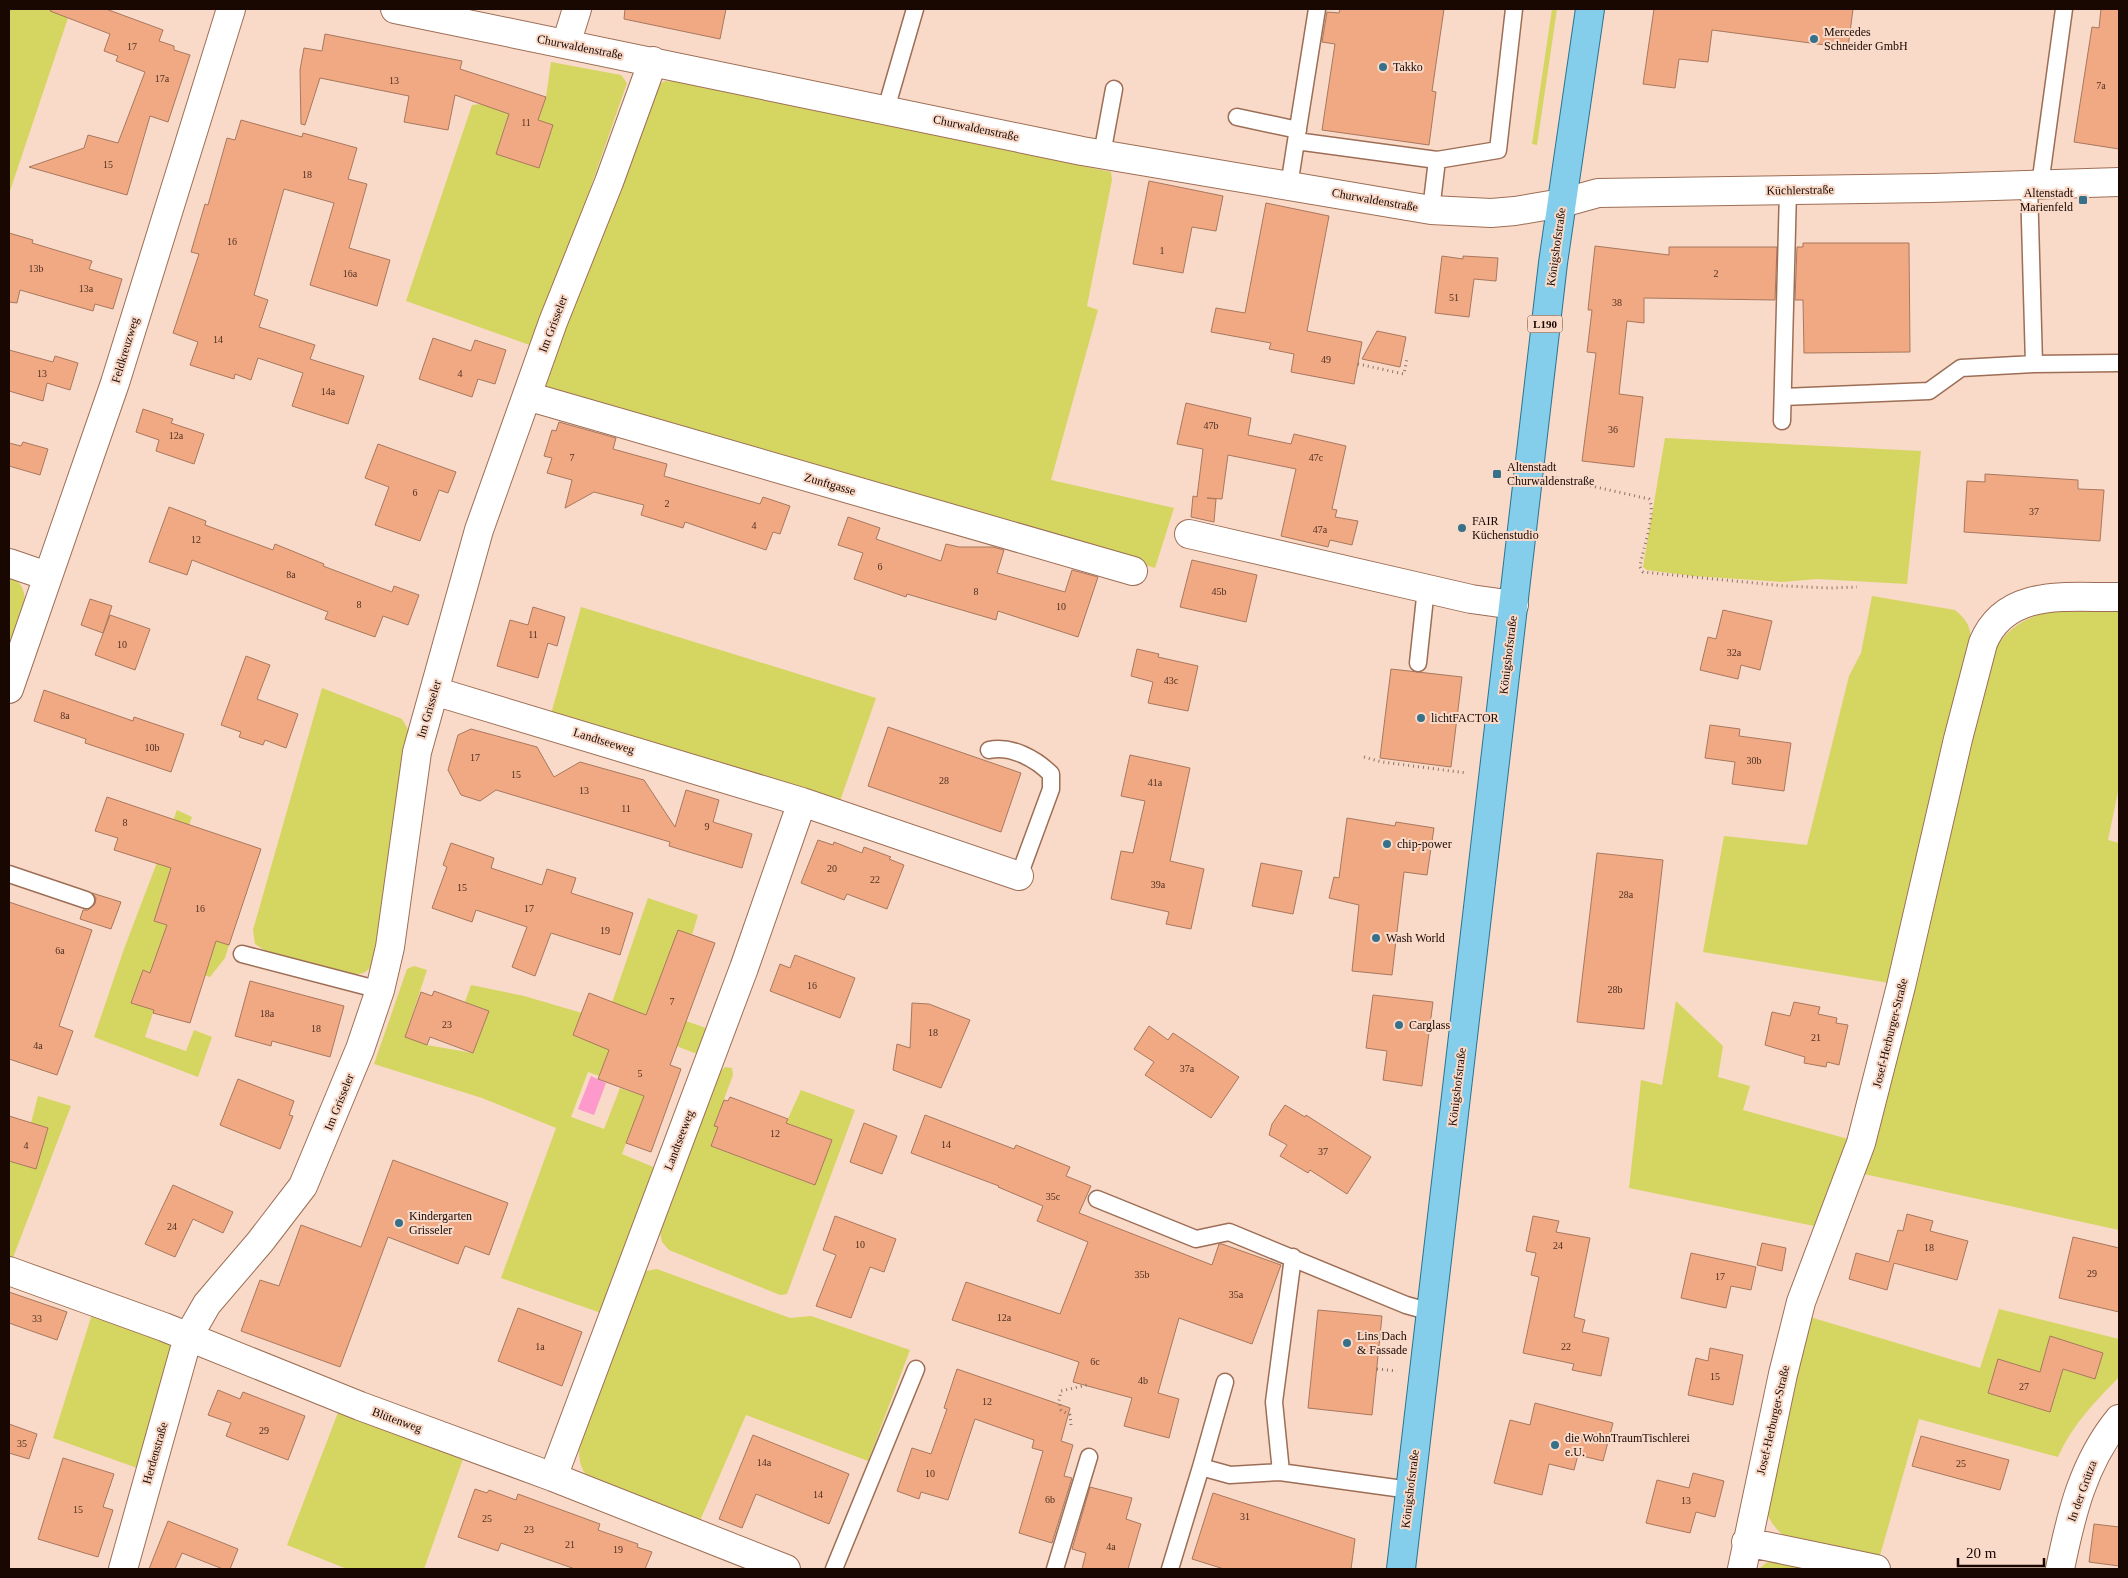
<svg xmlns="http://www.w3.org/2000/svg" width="2128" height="1578" viewBox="0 0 2128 1578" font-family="'Times New Roman',serif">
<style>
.green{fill:#d5d561}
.water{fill:#fd99cb}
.building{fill:#f1a983;stroke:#a8785e}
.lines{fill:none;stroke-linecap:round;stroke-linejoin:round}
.lane-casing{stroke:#9d6e55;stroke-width:19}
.street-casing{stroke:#9d6e55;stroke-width:30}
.primary-casing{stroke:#2b7490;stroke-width:30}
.path{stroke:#8b7367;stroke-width:3;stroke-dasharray:1 4;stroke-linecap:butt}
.lane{stroke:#fff;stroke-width:16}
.street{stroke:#fff;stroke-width:28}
.primary{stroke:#85ceeb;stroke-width:28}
.poi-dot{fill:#377089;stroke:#f9d9c8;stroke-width:2}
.labels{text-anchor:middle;stroke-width:4;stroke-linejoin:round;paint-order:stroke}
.number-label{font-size:10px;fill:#4f3022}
.shield{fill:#f9d9c8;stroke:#5c473d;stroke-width:1}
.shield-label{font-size:11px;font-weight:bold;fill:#190802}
.poi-label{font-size:12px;fill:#190802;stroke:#f9d9c8;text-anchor:start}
.street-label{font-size:12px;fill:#190802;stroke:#f9d9c8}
</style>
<rect width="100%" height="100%" fill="#f9d9c8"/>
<path class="green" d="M9,9H71L9,194Z
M1552,9H1557L1537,145L1532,144Z
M551,62L621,75L627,83L535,347L406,301L472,105L482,104L509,113L496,154L539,168L553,125L538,120L546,97Z
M665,81L684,82L1111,172L1112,180L1087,306L1098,310L1051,480L1174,508L1155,568L544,387L545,378L659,84Z
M1665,438L1921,451L1907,584L1817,579L1782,582L1693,576L1647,570L1643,567Z
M9,576C41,589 16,634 9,656Z
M1872,596L1955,610C1965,618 1970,625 1971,638L1889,983L1703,952L1724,836L1807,845L1849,676L1861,653Z
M581,607L876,698L840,801L551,714Z
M2119,609V787L2108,840L2119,843V1230L1864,1174L1993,652C2023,602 2068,611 2119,609Z
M322,688L402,719L409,731L375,964L364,973L352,975L267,952L255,944L253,930Z
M177,810L192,817L154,921L167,925L164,935L213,951L216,941L229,945L225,958L210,977L165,962L160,976L143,970L131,1002L154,1010L145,1037L186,1051L194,1030L212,1037L198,1077L94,1037L124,949Z
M648,898L698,915L692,935L678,930L646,1015L686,1021L706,1028L697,1054L661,1040L611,1044L599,1076L588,1072L571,1117L604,1129L620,1088L644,1096L622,1154L658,1169L604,1314L501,1278L556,1128L561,1130L482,1098L374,1064L407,969L414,966L427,970L405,1037L427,1045L473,1053L489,1011L465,1002L471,985L524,996L606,1020Z
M1676,1001L1723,1046L1718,1077L1750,1086L1743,1110L1852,1140L1819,1227L1629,1188L1641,1080L1662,1085Z
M725,1067L732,1068L733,1075L714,1126L718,1127L711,1146L812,1184L820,1165L822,1166L832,1140L786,1123L801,1090L855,1110L787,1294L780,1295L669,1250L662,1242L660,1232L718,1074Z
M38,1096L71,1106L11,1263L9,1262V1161L36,1169L48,1128L31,1123Z
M657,1269L790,1318L811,1316L910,1350L868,1461L746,1415L699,1523L595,1485C579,1469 579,1463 579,1440L638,1277L646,1271Z
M1999,1309L2119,1339V1377C2095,1402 2073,1424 2058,1457L1919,1419L1879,1559L1784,1536C1774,1527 1768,1520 1766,1506L1810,1317L1980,1368Z
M93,1311L168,1339L172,1348L140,1469L53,1438Z
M339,1410L464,1456L424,1569H347L287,1545Z
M1779,1560L1827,1569H1759L1766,1563Z"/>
<path class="water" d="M591,1076L606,1083L594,1115L578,1109Z"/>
<path class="building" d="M51,9H106L163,30L159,41L174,46V50L190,55L168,122L150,116L127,195L29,167L84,148L88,135L118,143L145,72L116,61L118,56L104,51L110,34L50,11Z
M625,9H726L720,39L624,19Z
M1340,9H1444L1432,91L1436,92L1429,145L1322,130L1335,44L1322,42L1327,12L1339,13Z
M1654,9H1853L1848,48L1712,30L1708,62L1679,59L1675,88L1643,84Z
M2101,9H2119V149L2074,142L2092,27L2099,28Z
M325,34L462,61L460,69L546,97L538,120L553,125L539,168L496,154L509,114L455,95L448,130L404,122L409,96L320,78L305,125L301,124L300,70L304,48L322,51Z
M241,120L302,137L303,133L357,148L348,179L367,184L349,248L390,260L377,306L310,285L334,203L284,189L254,295L268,300L259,327L315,345L310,359L364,376L348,424L292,406L303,373L258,358L251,380L235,374L234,379L190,365L198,342L173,333L199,254L191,252L205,204L208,205L227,138L235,140Z
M1149,181L1223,196L1216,231L1192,227L1183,273L1133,264Z
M1266,203L1329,216L1307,331L1362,342L1354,384L1291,372L1294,354L1269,349L1271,343L1211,332L1216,308L1245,313Z
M9,233L33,240L32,243L92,261L89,269L122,279L113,309L95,304L93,311L20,290L17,303L9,302Z
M1803,243H1909L1910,352L1804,353L1803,300H1795L1797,247H1803Z
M1595,246L1669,255V247H1777L1775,300L1644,298V323L1627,321L1619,394L1643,397L1634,467L1582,461L1596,353L1587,352L1592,310H1588Z
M1442,256L1463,259V256L1498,258L1496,281L1474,279L1469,317L1435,313Z
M1377,331L1406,337L1400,367L1362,359Z
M433,338L471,351L475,340L506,350L495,384L478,379L472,397L419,379Z
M9,350L53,362L55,356L78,363L70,390L47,383L43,401L9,391Z
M1186,403L1251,418L1248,435L1291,444L1294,434L1346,446L1332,509L1337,510L1335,517L1358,521L1352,545L1330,540L1328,547L1281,536L1296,469L1228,455L1222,499L1207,498L1216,499L1214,522L1191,517L1193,496L1197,497L1203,449L1177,444Z
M143,409L173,419L171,423L204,434L194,464L156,451L159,440L136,432Z
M559,422L616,438L613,449L667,464L664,476L760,504L763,497L790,506L780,534L773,532L766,550L685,522L683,528L641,515L644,505L594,492L565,508L572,480L547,473L552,458L544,456L552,430L556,431Z
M23,442L48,449L40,475L9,466V443L21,446Z
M378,444L456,472L448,493L439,490L420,541L375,525L389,487L365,478Z
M1985,474L2078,480V489L2104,490L2100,541L1964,532L1967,481L1985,482Z
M169,507L206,521L205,525L273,550L275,544L324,564L323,566L392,592L394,586L419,595L408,625L383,616L375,637L325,619L328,612L192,560L187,575L149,562Z
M848,517L880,528L876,539L941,561L946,544L959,547H993L1004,550L997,573L1065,592L1072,570L1098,577L1078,637L998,611L996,620L907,594L906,597L854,579L863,553L838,545Z
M1192,560L1257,575L1246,622L1180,607Z
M90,599L112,606L103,633L81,625Z
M533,607L565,617L557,646L548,643L538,678L497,666L510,620L528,625Z
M1723,610L1772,621L1760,670L1741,665L1738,679L1700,670L1708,637L1716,639Z
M110,615L150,629L135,670L95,655Z
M1137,649L1159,654L1158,657L1198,666L1188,711L1148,703L1153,682L1131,676Z
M246,656L270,665L257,699L298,714L286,748L265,740L263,745L239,737L241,732L221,725Z
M1391,669L1462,677L1451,767L1380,758Z
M44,690L133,721L134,717L184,734L171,772L85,743L86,739L34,721Z
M1710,725L1740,729L1739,736L1791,743L1784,791L1732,784L1735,762L1705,758Z
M888,727L1021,773L1001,832L868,786Z
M471,729L537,747L554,777L580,762L644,780L675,827L686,790L719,800L713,822L752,834L742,868L669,846L670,842L496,790L480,801L461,795L448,770L458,735Z
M1130,755L1190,768L1170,861L1204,869L1191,929L1166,924L1169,912L1111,899L1121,851L1133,853L1145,801L1121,796Z
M107,797L261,849L229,945L216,941L190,1023L153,1013L154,1010L131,1003L143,970L150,973L167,925L154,921L171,868L114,850L118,838L95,831Z
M1347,818L1395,826L1396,822L1434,828L1427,875L1404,872L1392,975L1352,971L1359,905L1329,898L1334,877L1339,878Z
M818,840L833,845L834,842L862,853L864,847L891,857L889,859L904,865L887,909L847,894L844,900L801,883Z
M451,843L494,858L491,868L542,885L547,869L576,878L571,893L633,913L620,955L551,933L535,976L512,967L527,927L476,910L472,922L432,908L447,867L443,865Z
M1597,853L1663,860L1644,1029L1577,1022Z
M1261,863L1302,871L1293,914L1252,906Z
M92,893L121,902L111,929L80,919L83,910H88L95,904L96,898Z
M9,902L92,930L59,1026L73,1031L57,1075L9,1059Z
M678,930L715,943L670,1065L681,1069L651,1152L626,1143L644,1096L598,1079L609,1050L573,1035L589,993L646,1015Z
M795,955L855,978L840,1018L770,991L780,964L790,968Z
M250,981L344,1006L330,1057L272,1041L271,1046L235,1036Z
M434,991L489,1011L473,1053L430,1037L427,1045L405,1037L421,992L432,996Z
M1373,995L1433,1002L1422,1086L1383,1080L1387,1051L1366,1048Z
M1794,1002L1820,1007L1818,1014L1837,1018L1836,1023L1848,1025L1839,1065L1827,1062L1826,1067L1804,1063L1805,1057L1765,1045L1772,1012L1790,1016Z
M912,1003L929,1004L970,1020L941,1088L893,1070L897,1044L910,1048Z
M1149,1026L1168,1040L1173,1033L1239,1077L1211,1118L1145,1075L1154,1062L1134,1049Z
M238,1079L294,1101L289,1115L293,1116L280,1149L220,1125Z
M730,1097L788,1119L786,1123L832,1140L815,1185L711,1146L718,1127L714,1126L724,1100L728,1101Z
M1285,1105L1305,1117L1306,1115L1371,1157L1347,1194L1310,1170L1308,1173L1280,1156L1287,1145L1269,1135L1272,1124Z
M925,1115L1014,1149L1016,1145L1070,1167L1066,1176L1091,1186L1079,1213L1212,1265L1219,1244H1222L1281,1265L1252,1344L1179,1318L1158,1393L1179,1399L1169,1438L1124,1426L1132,1398L1073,1382L1079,1362L952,1320L966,1282L1060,1314L1088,1242L1037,1221L1043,1206L998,1187L999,1186L911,1153Z
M9,1116L48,1128L36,1169L9,1161Z
M864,1123L897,1136L882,1174L850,1162Z
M393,1160L508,1203L489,1255L465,1246L458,1264L388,1237L340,1367L241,1331L260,1280L279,1286L301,1225L361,1247Z
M173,1185L233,1212L223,1233L193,1219L175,1257L145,1244Z
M1907,1214L1933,1221L1930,1231L1968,1241L1957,1280L1894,1263L1887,1290L1849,1279L1856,1253L1889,1262L1898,1230L1903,1231Z
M835,1216L896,1239L884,1272L870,1267L851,1318L816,1306L836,1255L823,1250Z
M1533,1216L1559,1221L1556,1232L1590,1238L1574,1317L1585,1320L1582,1332L1609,1338L1601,1376L1572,1370L1574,1364L1523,1353L1539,1277L1531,1275L1536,1253L1526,1251Z
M2073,1237L2119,1248V1312L2059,1298Z
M1762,1243L1786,1248L1782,1271L1757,1265Z
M1691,1253L1756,1267L1751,1290L1731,1286L1726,1308L1681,1298Z
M9,1292L67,1312L57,1340L9,1323Z
M518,1308L582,1332L562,1386L498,1361Z
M1318,1310L1382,1316L1372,1415L1308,1408Z
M2050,1336L2103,1353L2095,1379L2063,1369L2050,1412L1988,1393L1998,1359L2040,1372Z
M1710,1348L1743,1355L1733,1405L1688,1395L1696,1358L1708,1361Z
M957,1369L1070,1408L1061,1441L1073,1445L1064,1476L1072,1478L1052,1543L1019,1533L1043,1451L1032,1448L1034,1440L975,1419L948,1500L921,1492L919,1499L897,1491L912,1448L931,1454L947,1409L944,1408Z
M218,1390L240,1399L243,1392L305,1416L288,1460L226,1436L231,1423L208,1415Z
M1535,1403L1613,1423L1603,1461L1578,1455L1574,1470L1549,1464L1542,1495L1494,1483L1510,1420L1530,1425Z
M9,1424L37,1434L29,1459L9,1453Z
M753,1435L849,1474L829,1524L756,1494L742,1528L719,1519Z
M1921,1436L2009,1460L2000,1490L1912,1466Z
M63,1458L114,1474L103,1507L113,1510L98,1557L38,1539Z
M1693,1473L1724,1481L1715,1517L1696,1512L1690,1533L1646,1523L1657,1480L1689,1488Z
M1090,1487L1132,1498L1126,1519L1141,1524L1128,1569H1082L1086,1553L1072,1549Z
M475,1489L487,1493L489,1490L516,1500L518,1494L600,1524L598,1530L638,1544L637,1547L652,1552L645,1569H575L501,1543L498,1551L458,1537Z
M1213,1493L1355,1539L1351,1569H1224L1192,1559Z
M168,1521L238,1549L230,1569H223L182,1553L175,1569H149Z
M2094,1524L2119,1527V1566L2089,1562Z"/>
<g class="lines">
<defs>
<path id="lane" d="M1317,9L1296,141L1437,160L1498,150L1514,9
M886,109L915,9
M1237,117L1298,130
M1102,154L1114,89
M2029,185L2034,364L2119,363
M2040,185L2064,9
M1289,186L1296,141
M1431,210L1437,160
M1783,397L1929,391L1961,368L2034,364
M1782,421L1788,190
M1418,663L1426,588
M989,750C1011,745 1036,759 1051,774V789L1019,876
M9,874L86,900
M242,954L380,990
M1097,1199L1196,1239L1229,1232L1406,1305L1431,1312
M1201,1467L1225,1382
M1281,1472L1274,1402L1293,1257
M834,1569L916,1369
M1055,1569L1089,1457
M1170,1569L1201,1467L1230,1475L1280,1472L1410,1490"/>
<path id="street" d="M395,9L1082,151L1431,210L1491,213L1515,211L1562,203L1598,193L1932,188L2119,182
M566,44L577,9
M527,396L1133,571
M1189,534L1471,599L1514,605
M9,563L47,576
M9,689L115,383L231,9
M434,691L802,802L744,968L553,1477
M802,802L1019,876
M9,1271L164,1327L360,1406L553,1477L786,1569
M1746,1542L1876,1569
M123,1569L188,1337L207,1304L260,1242L303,1186L360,1049L380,990L390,947L417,752L479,530L553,322L609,182L653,61
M1742,1569L1783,1374L1801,1302L1861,1143L1901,986L1958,739L1983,643C2006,587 2069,598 2119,597
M2060,1569C2071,1515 2083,1463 2119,1419"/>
<path id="primary" d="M1401,1569L1553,263L1590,9"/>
</defs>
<use href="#lane" class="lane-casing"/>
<use href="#street" class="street-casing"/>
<use href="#primary" class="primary-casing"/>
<path class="path" d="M1358,364L1404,374L1407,359
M1556,478L1649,499C1657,512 1642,551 1640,567L1643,572L1785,586L1830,588L1857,587
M1364,757L1382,762L1467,773
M1377,1369L1397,1371
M1071,1425L1070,1415L1061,1410L1059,1401L1061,1391L1087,1385"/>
<use href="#lane" class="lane"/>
<use href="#street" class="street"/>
<use href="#primary" class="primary"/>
</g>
<g class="poi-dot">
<circle cx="1814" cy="39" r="5"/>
<circle cx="1383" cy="67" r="5"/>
<rect x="2078" y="195" width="10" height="10" rx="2.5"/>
<rect x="1492" y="469" width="10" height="10" rx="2.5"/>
<circle cx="1462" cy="528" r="5"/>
<circle cx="1421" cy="718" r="5"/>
<circle cx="1387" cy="844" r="5"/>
<circle cx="1376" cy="938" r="5"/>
<circle cx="1399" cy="1025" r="5"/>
<circle cx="399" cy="1223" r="5"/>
<circle cx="1347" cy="1343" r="5"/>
<circle cx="1555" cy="1445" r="5"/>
</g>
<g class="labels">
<g class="number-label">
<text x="132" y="50">17</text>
<text x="162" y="82">17a</text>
<text x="394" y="84">13</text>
<text x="2101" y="89">7a</text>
<text x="526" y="126">11</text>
<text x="108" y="168">15</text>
<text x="307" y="178">18</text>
<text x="232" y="245">16</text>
<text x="1162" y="254">1</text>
<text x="36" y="272">13b</text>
<text x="350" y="277">16a</text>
<text x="1716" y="277">2</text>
<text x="86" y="292">13a</text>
<text x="1454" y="301">51</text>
<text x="1617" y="306">38</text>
<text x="218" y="343">14</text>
<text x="1326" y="363">49</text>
<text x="42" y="377">13</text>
<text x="460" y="377">4</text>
<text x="328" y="395">14a</text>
<text x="1211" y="429">47b</text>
<text x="1613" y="433">36</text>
<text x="176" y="439">12a</text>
<text x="572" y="461">7</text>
<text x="1316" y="461">47c</text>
<text x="415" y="496">6</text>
<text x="667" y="507">2</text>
<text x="2034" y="515">37</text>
<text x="754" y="529">4</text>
<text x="1320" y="533">47a</text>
<text x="196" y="543">12</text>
<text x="880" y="570">6</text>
<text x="291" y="578">8a</text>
<text x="976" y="595">8</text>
<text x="1219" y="595">45b</text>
<text x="359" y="608">8</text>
<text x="1061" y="610">10</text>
<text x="533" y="638">11</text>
<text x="122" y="648">10</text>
<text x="1734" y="656">32a</text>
<text x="1171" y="684">43c</text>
<text x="65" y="719">8a</text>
<text x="152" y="751">10b</text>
<text x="475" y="761">17</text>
<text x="1754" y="764">30b</text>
<text x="516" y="778">15</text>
<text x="944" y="784">28</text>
<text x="1155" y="786">41a</text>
<text x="584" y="794">13</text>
<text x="626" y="812">11</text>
<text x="125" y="826">8</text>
<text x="707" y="830">9</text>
<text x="832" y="872">20</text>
<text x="875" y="883">22</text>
<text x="1158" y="888">39a</text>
<text x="462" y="891">15</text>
<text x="1626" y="898">28a</text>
<text x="200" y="912">16</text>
<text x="529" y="912">17</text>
<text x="605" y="934">19</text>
<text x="60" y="954">6a</text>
<text x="812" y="989">16</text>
<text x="1615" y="993">28b</text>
<text x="672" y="1005">7</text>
<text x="267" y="1017">18a</text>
<text x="447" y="1028">23</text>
<text x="316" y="1032">18</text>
<text x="933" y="1036">18</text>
<text x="1816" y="1041">21</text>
<text x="38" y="1049">4a</text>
<text x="1187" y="1072">37a</text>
<text x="640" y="1077">5</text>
<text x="775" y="1137">12</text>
<text x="946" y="1148">14</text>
<text x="26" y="1149">4</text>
<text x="1323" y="1155">37</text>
<text x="1053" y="1200">35c</text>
<text x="172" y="1230">24</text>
<text x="860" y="1248">10</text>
<text x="1558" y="1249">24</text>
<text x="1929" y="1251">18</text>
<text x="2092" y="1277">29</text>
<text x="1142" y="1278">35b</text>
<text x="1720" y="1280">17</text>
<text x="1236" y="1298">35a</text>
<text x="1004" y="1321">12a</text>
<text x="37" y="1322">33</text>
<text x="540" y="1350">1a</text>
<text x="1566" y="1350">22</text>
<text x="1095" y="1365">6c</text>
<text x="1715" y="1380">15</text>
<text x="1143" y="1384">4b</text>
<text x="2024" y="1390">27</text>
<text x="987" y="1405">12</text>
<text x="264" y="1434">29</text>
<text x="22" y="1447">35</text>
<text x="764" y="1466">14a</text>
<text x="1961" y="1467">25</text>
<text x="930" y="1477">10</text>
<text x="818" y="1498">14</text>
<text x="1050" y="1503">6b</text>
<text x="1686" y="1504">13</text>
<text x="78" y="1513">15</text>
<text x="1245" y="1520">31</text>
<text x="487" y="1522">25</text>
<text x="529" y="1533">23</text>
<text x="570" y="1548">21</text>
<text x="1111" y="1550">4a</text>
<text x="618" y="1553">19</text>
</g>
<rect class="shield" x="1527.5" y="315.5" width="35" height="17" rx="4"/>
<g class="shield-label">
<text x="1545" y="328">L190</text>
</g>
<g class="poi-label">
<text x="1824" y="36">Mercedes<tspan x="1824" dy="14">Schneider GmbH</tspan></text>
<text x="1393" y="71">Takko</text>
<text x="2073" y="197" text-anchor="end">Altenstadt<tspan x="2073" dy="14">Marienfeld</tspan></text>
<text x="1507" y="471">Altenstadt<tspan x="1507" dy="14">Churwaldenstraße</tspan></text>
<text x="1472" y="525">FAIR<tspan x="1472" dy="14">Küchenstudio</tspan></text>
<text x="1431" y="722">lichtFACTOR</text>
<text x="1397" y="848">chip-power</text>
<text x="1386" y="942">Wash World</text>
<text x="1409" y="1029">Carglass</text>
<text x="409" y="1220">Kindergarten<tspan x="409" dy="14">Grisseler</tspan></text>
<text x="1357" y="1340">Lins Dach<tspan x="1357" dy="14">&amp; Fassade</tspan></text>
<text x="1565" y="1442">die WohnTraumTischlerei<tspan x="1565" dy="14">e.U.</tspan></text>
</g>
<g class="street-label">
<text transform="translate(580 47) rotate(11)" y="4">Churwaldenstraße</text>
<text transform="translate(976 128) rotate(12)" y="4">Churwaldenstraße</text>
<text transform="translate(1800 190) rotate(-1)" y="4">Küchlerstraße</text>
<text transform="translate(1375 200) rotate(10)" y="4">Churwaldenstraße</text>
<text transform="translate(1556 247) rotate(-82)" y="4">Königshofstraße</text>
<text transform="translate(553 324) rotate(-69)" y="4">Im Grisseler</text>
<text transform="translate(125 350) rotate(-73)" y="4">Feldkreuzweg</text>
<text transform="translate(830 484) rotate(16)" y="4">Zunftgasse</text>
<text transform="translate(1508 655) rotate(-83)" y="4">Königshofstraße</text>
<text transform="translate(429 709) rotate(-74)" y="4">Im Grisseler</text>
<text transform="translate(604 741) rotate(17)" y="4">Landtseeweg</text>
<text transform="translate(1890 1033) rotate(-76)" y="4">Josef-Herburger-Straße</text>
<text transform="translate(1457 1087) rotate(-83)" y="4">Königshofstraße</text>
<text transform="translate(339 1102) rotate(-68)" y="4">Im Grisseler</text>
<text transform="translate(679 1140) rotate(-69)" y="4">Landtseeweg</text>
<text transform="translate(397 1420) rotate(20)" y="4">Blütenweg</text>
<text transform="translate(1773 1420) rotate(-77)" y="4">Josef-Herburger-Straße</text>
<text transform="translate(155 1453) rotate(-74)" y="4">Herdenstraße</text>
<text transform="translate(1410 1489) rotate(-83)" y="4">Königshofstraße</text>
<text transform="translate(2082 1491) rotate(-70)" y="4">In der Grütza</text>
</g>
</g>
<rect width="2128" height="1578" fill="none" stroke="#190802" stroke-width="20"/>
<path d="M1958 1558v8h86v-8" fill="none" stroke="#190802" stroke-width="2.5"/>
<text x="1966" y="1558" font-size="15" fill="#190802" stroke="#f9d9c8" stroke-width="4" paint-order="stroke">20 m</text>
</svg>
